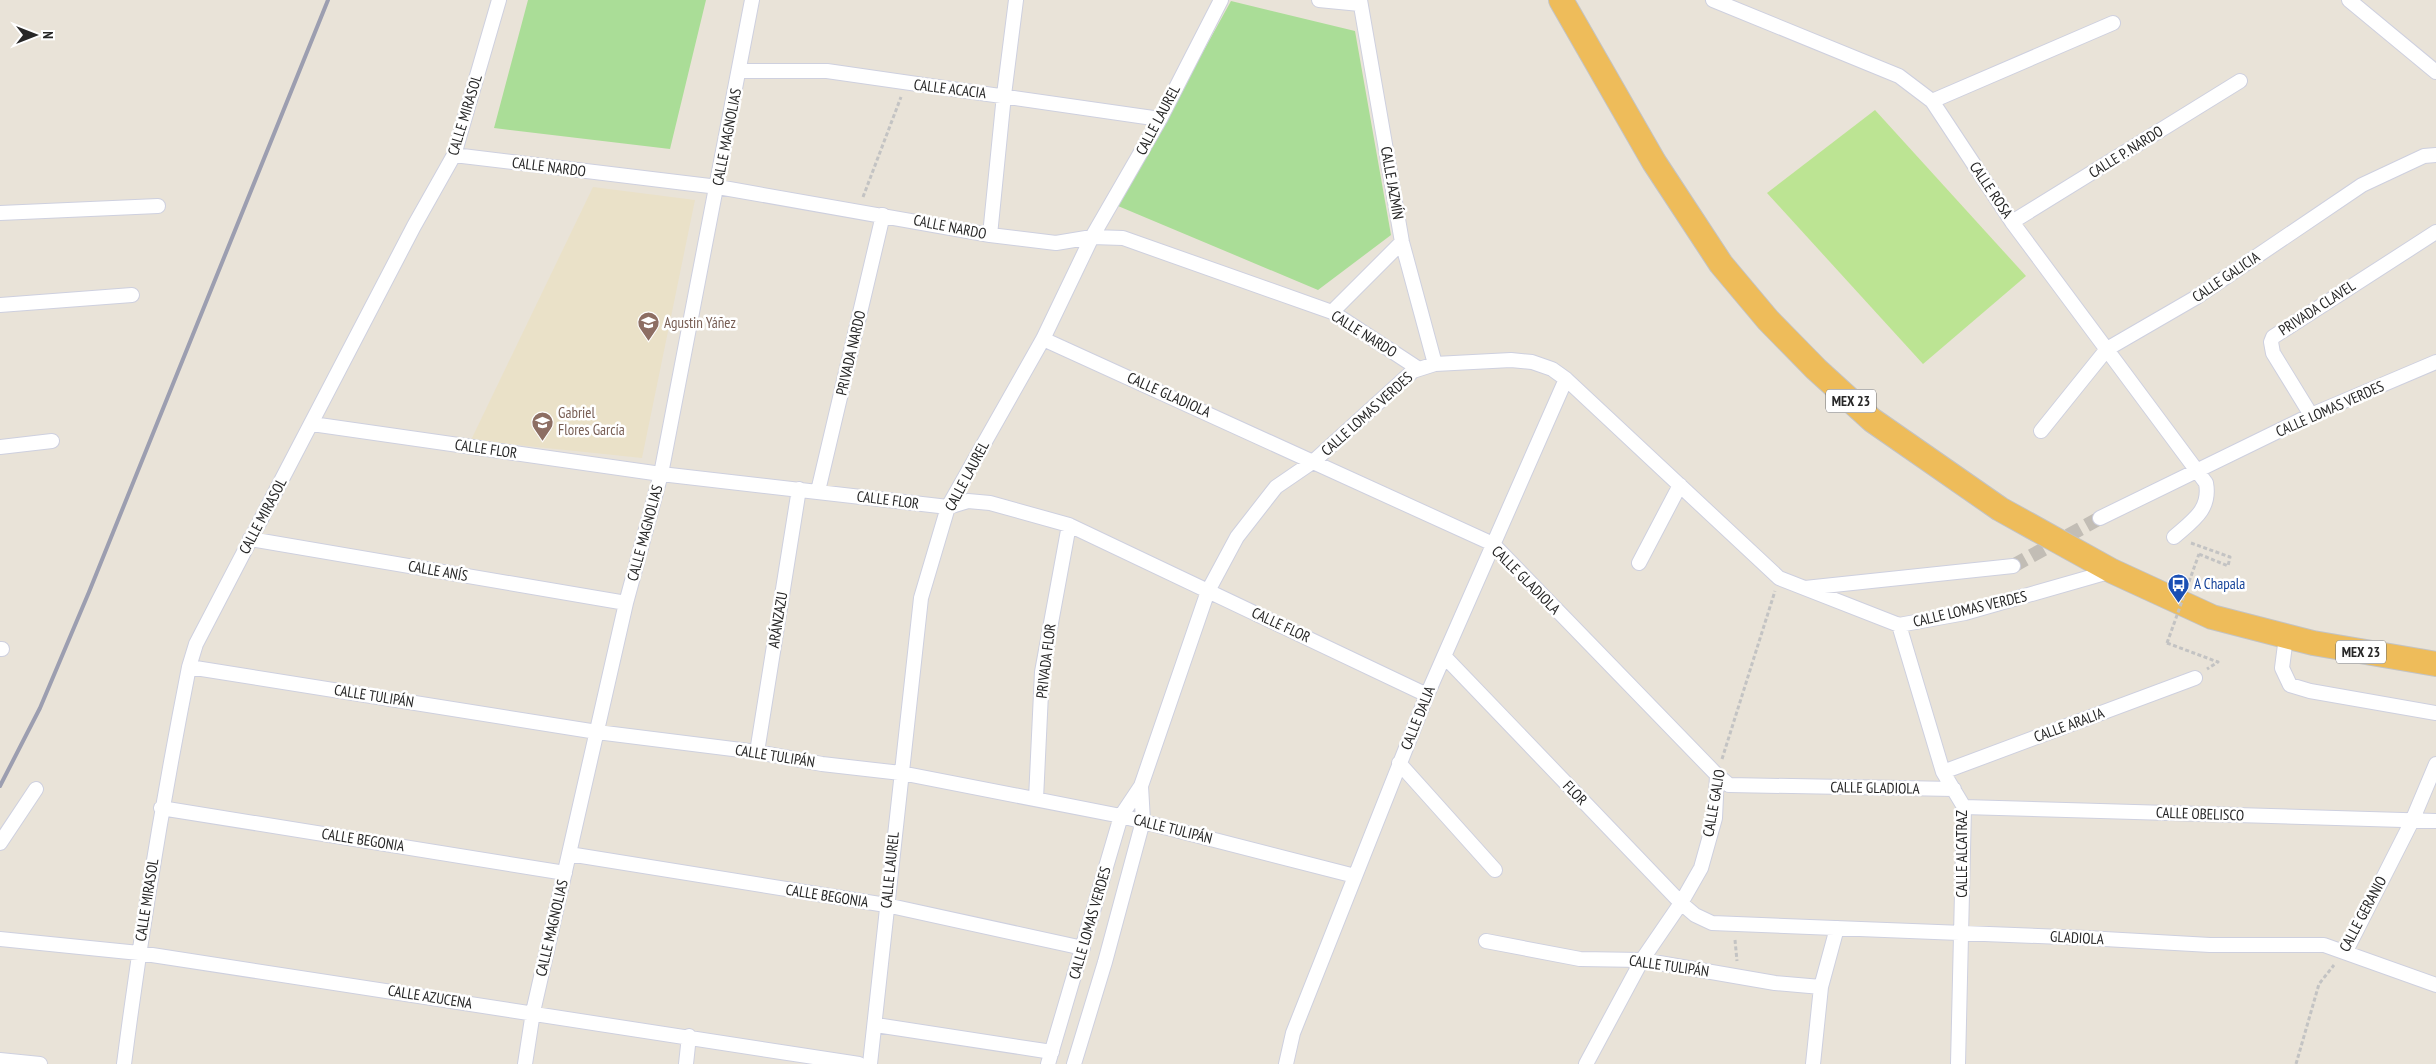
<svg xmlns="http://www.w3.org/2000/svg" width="2436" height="1064" viewBox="0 0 2436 1064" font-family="'PT Sans Narrow',sans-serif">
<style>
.education{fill:#eae1c8}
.green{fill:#aadd97}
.pitch{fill:#bce493}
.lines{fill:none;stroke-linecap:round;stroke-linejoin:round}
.minor-tunnel{stroke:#c2bdb5;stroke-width:14;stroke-dasharray:14 7;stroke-linecap:butt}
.minor-casing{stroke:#ced0df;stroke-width:16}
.trunk-casing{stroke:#c3c3c3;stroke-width:26}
.path{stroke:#c3c3c3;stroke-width:3;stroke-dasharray:4 2.5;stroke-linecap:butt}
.minor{stroke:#fff;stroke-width:14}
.trunk{stroke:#eebc5a;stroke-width:24}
.rail{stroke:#9c9eb0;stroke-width:4}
.path-bridge{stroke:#c3c3c3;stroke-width:3;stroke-dasharray:4 2.5;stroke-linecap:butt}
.labels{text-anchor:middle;stroke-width:5;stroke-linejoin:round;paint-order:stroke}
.shield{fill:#fff;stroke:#686868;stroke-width:1}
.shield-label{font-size:14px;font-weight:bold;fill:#272727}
.street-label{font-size:15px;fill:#272727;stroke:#fff}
.education-label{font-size:15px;fill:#785e54;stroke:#fff;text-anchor:start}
.transit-label{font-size:15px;fill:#164399;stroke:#fff;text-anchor:start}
</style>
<rect width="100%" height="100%" fill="#e9e3d8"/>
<path class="education" d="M593,187L695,200L642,458L471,440Z"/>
<path class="green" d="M528,0H706L670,149L494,128Z
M1231,1L1355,31L1391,235L1318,290L1118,206Z"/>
<path class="pitch" d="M1875,110L2026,276L1923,364L1767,193Z"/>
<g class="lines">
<path class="minor-tunnel" d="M2013,566L2100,518"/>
<defs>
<path id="minor" d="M1319,0L1360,4
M1360,0L1402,242L1435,364
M1713,0L1899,76L1932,101L2012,222L2206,483C2211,510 2192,521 2174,537
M2349,0L2436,72
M740,71H827L1160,119
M1932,101L2113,23
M454,155L718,187L990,235L1056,243L1092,237L1123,238L1332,312L1419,369
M0,213L158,206
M2012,222L2240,81
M990,235L1004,95L1016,0
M0,305L132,295
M1332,312L1402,242
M1043,339L1493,544L1717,775L1729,785L1954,789
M2311,415L2273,353L2271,342L2273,337L2436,232
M312,424L661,474L948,507L968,501L990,503L1069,525L1427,695
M2041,431L2107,349L2195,298L2362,185L2424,156L2436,155
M0,447L52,441
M818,491L883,215
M2100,518L2311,415L2436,362
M250,539L626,603
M1639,563L1680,485
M1805,588L2013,566
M1899,625L1943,772L1964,807L1958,1064
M2286,637L2282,668L2290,685L2310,691L2436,713
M0,649H2
M1444,656L1681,903L1695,915L1712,923L2087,938L2210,945H2324L2436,985
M189,667L597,732L757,752L822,764L901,773L1121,816L1355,876
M757,752L799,489
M1399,763L1495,870
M1943,772L2195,678
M1036,799L1042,672L1069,525
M1964,807L2436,821
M161,808L565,873
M0,843L36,789
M569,854L886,905L1083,948
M0,939L139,953L859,1064
M1486,941L1580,959L1642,960L1775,983L1821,987
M2346,951L2412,821L2436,764
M876,1025L1052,1052
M0,1060L40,1064
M124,1064C141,931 163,799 189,667L196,644L414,226L454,155L499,0
M525,1064L533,1012L626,603L661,474L752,0
M686,1064L689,1036
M870,1064L921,598L948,507L1043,339L1092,237L1160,119L1221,0
M1048,1064L1121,816L1141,786L1208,591L1237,537L1276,487L1314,461L1413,371L1435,364L1511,360L1532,362L1552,369L1566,379L1779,578L1899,625L1965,613L2112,571
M1074,1064L1105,962L1143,821L1141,786
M1286,1064L1293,1033L1427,695L1566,379
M1586,1064L1642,960L1681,903L1701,868L1715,818L1717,775
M1813,1064L1821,987L1837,928"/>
<path id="trunk" d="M1561,0L1654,162L1721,264L1768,320L1816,369L1872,420L2000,509L2112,571L2212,617L2313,643L2436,664"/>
</defs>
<use href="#minor" class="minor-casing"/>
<use href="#trunk" class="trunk-casing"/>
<path class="path" d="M863,197L901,97
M2191,543L2230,557L2228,566L2199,554
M2167,643L2218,662L2207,669
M1722,759L1775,591
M1735,940L1737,961
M2296,1064L2319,984L2334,965"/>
<use href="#minor" class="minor"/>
<use href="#trunk" class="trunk"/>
<path class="rail" d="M0,786L40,708L89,592L328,0"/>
<path class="path-bridge" d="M2167,643L2199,554"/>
</g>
<defs>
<symbol id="school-pin" viewBox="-11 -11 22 30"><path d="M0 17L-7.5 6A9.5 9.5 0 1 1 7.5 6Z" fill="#8d6e63" stroke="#fff"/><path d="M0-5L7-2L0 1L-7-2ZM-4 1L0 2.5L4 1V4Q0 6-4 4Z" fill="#fff"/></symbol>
<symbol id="bus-pin" viewBox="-11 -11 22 30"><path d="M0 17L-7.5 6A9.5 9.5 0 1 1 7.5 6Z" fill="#1a4fb4" stroke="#fff"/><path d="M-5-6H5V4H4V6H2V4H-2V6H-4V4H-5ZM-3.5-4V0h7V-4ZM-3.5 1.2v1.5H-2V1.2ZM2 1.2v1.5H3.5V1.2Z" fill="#fff"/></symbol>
</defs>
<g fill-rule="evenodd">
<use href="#school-pin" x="636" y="310" width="25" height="34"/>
<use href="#school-pin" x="530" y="410" width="25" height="34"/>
<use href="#bus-pin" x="2166" y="572" width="25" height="34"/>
</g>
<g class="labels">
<g class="shield">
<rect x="1826" y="389.5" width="50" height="23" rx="4"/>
<rect x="2336" y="640.5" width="50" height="23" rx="4"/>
</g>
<g class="shield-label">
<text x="1851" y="406">MEX 23</text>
<text x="2361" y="657">MEX 23</text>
</g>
<g class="street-label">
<text transform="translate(950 89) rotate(7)" y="5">CALLE ACACIA</text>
<text transform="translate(465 115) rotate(-73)" y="5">CALLE MIRASOL</text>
<text transform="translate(1158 120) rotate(-62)" y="5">CALLE LAUREL</text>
<text transform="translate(727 137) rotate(-79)" y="5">CALLE MAGNOLIAS</text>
<text transform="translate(2126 152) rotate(-32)" y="5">CALLE P. NARDO</text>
<text transform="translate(549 167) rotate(7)" y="5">CALLE NARDO</text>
<text transform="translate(1392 183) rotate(80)" y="5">CALLE JAZMÍN</text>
<text transform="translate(1991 190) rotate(56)" y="5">CALLE ROSA</text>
<text transform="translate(950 227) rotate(11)" y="5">CALLE NARDO</text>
<text transform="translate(2226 277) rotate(-34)" y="5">CALLE GALICIA</text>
<text transform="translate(2317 308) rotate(-33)" y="5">PRIVADA CLAVEL</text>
<text transform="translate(1364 334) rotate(32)" y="5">CALLE NARDO</text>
<text transform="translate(851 353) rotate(-77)" y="5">PRIVADA NARDO</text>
<text transform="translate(1169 395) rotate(24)" y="5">CALLE GLADIOLA</text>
<text transform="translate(2330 409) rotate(-24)" y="5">CALLE LOMAS VERDES</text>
<text transform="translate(1367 414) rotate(-42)" y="5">CALLE LOMAS VERDES</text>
<text transform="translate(486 449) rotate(8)" y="5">CALLE FLOR</text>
<text transform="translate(967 476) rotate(-62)" y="5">CALLE LAUREL</text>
<text transform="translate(888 500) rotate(7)" y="5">CALLE FLOR</text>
<text transform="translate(263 516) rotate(-62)" y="5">CALLE MIRASOL</text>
<text transform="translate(645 533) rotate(-75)" y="5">CALLE MAGNOLIAS</text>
<text transform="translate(438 571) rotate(10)" y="5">CALLE ANÍS</text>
<text transform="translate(1526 580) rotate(45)" y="5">CALLE GLADIOLA</text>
<text transform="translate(1970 609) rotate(-13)" y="5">CALLE LOMAS VERDES</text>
<text transform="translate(778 620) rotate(-81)" y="5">ARÁNZAZU</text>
<text transform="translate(1281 625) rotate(25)" y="5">CALLE FLOR</text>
<text transform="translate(1046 661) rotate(-83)" y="5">PRIVADA FLOR</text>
<text transform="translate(374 696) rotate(9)" y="5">CALLE TULIPÁN</text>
<text transform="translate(1418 718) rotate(-68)" y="5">CALLE DALIA</text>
<text transform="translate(2069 725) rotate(-20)" y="5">CALLE ARALIA</text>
<text transform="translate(775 756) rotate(9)" y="5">CALLE TULIPÁN</text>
<text transform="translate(1875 788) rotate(1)" y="5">CALLE GLADIOLA</text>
<text transform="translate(1575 793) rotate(46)" y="5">FLOR</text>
<text transform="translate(1714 803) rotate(-80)" y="5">CALLE GALIO</text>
<text transform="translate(2200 814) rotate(2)" y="5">CALLE OBELISCO</text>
<text transform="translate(1173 829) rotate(14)" y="5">CALLE TULIPÁN</text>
<text transform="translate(363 840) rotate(9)" y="5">CALLE BEGONIA</text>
<text transform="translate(1962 854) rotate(-90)" y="5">CALLE ALCATRAZ</text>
<text transform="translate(890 870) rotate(-84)" y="5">CALLE LAUREL</text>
<text transform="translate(827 896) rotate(9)" y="5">CALLE BEGONIA</text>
<text transform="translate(147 900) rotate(-81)" y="5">CALLE MIRASOL</text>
<text transform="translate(2363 914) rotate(-62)" y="5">CALLE GERANIO</text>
<text transform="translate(1090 923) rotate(-74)" y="5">CALLE LOMAS VERDES</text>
<text transform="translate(552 928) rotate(-77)" y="5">CALLE MAGNOLIAS</text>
<text transform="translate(2077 938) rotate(3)" y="5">GLADIOLA</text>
<text transform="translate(1669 966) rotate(8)" y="5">CALLE TULIPÁN</text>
<text transform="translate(430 997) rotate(9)" y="5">CALLE AZUCENA</text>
</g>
<g class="education-label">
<text x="664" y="328">Agustin Yáñez</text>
<text x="558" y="418">Gabriel<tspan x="558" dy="17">Flores García</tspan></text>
</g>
<g class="transit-label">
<text x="2194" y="589">A Chapala</text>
</g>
</g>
<g transform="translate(35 35) rotate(90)" stroke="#ffffff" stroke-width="4" paint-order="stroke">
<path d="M0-4L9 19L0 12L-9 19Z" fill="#272727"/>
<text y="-8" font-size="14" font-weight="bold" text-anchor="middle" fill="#272727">N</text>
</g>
</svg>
